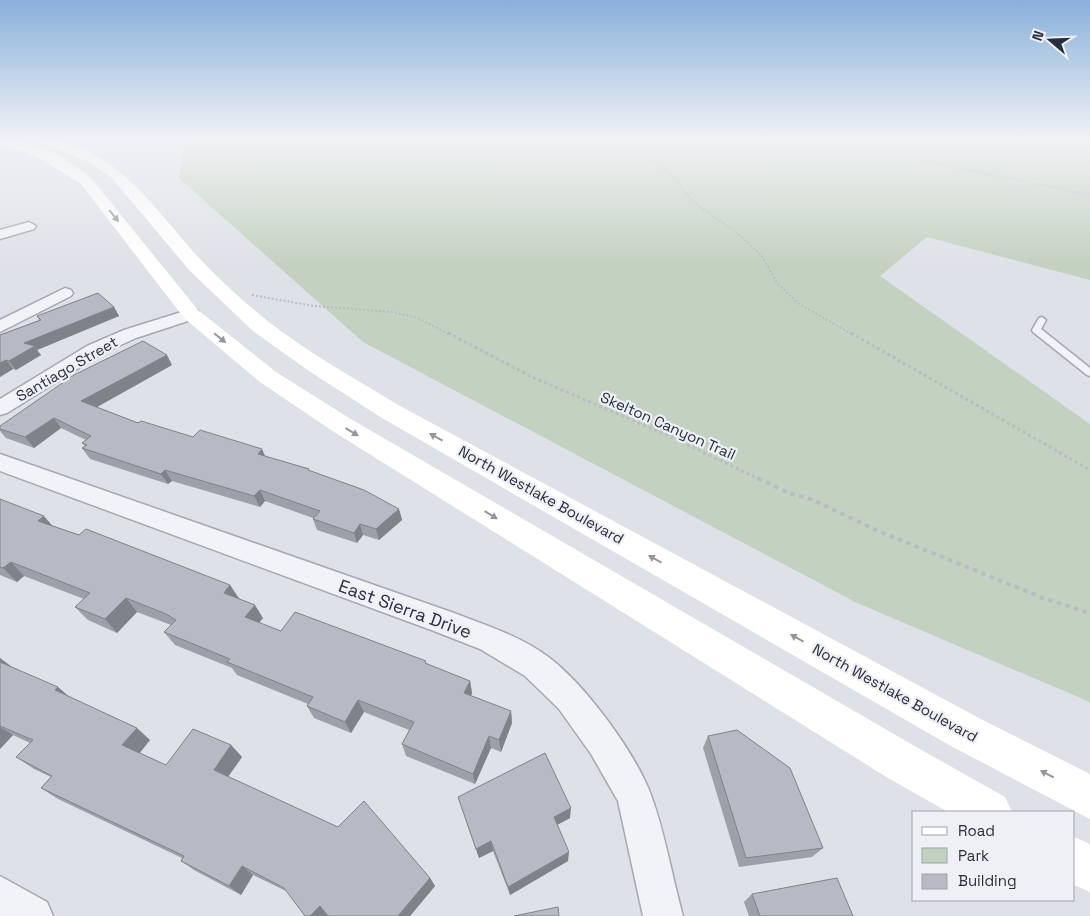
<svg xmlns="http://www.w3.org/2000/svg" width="1090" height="916" viewBox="0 0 1090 916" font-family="'Space Grotesk',sans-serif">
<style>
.green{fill:#c3d1c0}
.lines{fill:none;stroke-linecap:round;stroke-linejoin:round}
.service-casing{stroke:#a4a8b2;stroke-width:3}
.minor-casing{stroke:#a4a8b2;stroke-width:3}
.path-far2{stroke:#b9bcc2;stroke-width:2;stroke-dasharray:2 2;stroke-linecap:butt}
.path-far1{stroke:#b9bcc2;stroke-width:3;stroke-dasharray:3 3;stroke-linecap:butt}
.path{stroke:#b9bcc2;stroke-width:4;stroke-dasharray:4.5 4.5;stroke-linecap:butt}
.service{fill:#f1f3f6;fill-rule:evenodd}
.minor{fill:#f1f3f6;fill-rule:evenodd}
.secondary{fill:#fff;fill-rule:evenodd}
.wall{fill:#9da0a9}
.shaded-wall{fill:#7f8289}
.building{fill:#b6bac4;stroke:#7f8289}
.oneway{fill:#94969e}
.labels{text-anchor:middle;stroke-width:4.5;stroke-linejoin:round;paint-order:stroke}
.street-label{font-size:15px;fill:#282e3e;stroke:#eef0f5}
.near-street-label{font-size:18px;fill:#282e3e;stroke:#eef0f5}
</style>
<rect width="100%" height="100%" fill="#dfe1e8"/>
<path class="green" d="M186,138H1090V280L927,237L880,276L1090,424V702L857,603L363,342L179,178Z"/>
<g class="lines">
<defs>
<path id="service" d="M1042,317L1046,320L1041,329L1090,368V376L1087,375L1033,332L1032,330L1039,318Z"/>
<path id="minor" d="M29,222L36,226L34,229L0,239V230Z
M65,288L71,290L73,293L71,296L0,332V320Z
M191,309L197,310L200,314L197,318L136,338L101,354L7,413L0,415V399L87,346L124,330Z
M0,454L454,613C485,625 520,636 547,656C584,683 635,752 651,795C665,833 672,876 683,916H643L618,801L591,754L559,709L525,676L480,649L434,631L0,471Z
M0,876L47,902L53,916H0Z"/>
</defs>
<use href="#service" class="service-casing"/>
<use href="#minor" class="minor-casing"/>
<path class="path-far2" d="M634,138L638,148L672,176L693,202L736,232L762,256L777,283L798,303L853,335
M813,138L1090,195
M1001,138L1090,159
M252,295L314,306L392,312L418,318L450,335"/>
<path class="path-far1" d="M448,333L532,377L671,437L761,480
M851,333L1090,470"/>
<path class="path" d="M758,478L789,493L811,499L876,530L1043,598L1090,613"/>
<use href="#service" class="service"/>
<use href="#minor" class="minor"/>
<path class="secondary" d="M0,138C33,138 66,158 91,178L198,310L276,372L349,418L918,748L1005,797L1012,812H948L888,778L331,430L260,382L184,318L81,184L40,158L0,143Z
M30,138C112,138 152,207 202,261C222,282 246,304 269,322C310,354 356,379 400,406L977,717L1090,774V819L949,745L382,418L309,371L253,331L190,271L112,178L89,162Z
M1074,837L1090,844V892L1074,885Z"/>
</g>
<path class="wall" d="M114,307L119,316L37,350L41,355L16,370L13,369L0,377V335L39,320L37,316Z
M172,365L97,407L138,423L265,456L309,469L310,471L399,509L402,520L379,540L363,535L357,543L317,530L313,519V518L265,501L260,507L172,481L168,484L90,459L82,448L85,446L82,443L86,440L61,428L34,448L6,438L0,431V426Z
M0,499L53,526L230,585L239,598L263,618L259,623L281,631L427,664L470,681L472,693L471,696L511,711L512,723L501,752L491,748L475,784L406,756L402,744L409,730L364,712L351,733L314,718L307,706L308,704L237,675L232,668L175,645L164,632L171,625L137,612L117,633L88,620L75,607L84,599L24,576L17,582L0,575Z
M0,658L12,667L67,695L150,740L140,753L166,765L231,745L242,757L228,777L430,878L435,886L410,916H327L288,892L253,875L241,895L194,870L181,861L182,858L58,799L41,788L51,777L34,769L16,757L30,743L13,735L0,749Z
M708,736L823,848L812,857L739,867L703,748Z
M458,797L570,818L557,825L568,861L510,895L493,851L479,858Z
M752,894L853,916H749L744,902Z"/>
<path class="shaded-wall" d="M114,307L119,316L37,350L41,355L16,370L9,361L24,343Z
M167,355L172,365L88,412L81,401Z
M6,360L13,369L0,377V363Z
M54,418L61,428L34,448L25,437Z
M262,449L267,460L258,454Z
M165,470L172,481L168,484L161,474Z
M260,490L265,501L260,507L254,496Z
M399,509L402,520L379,540L376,529Z
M44,516L56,530L38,521Z
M360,524L363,535L357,543L354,533Z
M11,562L24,576L17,582L3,568Z
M230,585L239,599L224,593Z
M126,598L137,612L117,633L105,619Z
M255,605L263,618L253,630L245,617Z
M0,658L13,668L0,665Z
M470,681L472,693L466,705L464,693Z
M58,687L73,700L55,690Z
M358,700L364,712L351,733L345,722Z
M511,711L512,723L501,752L499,740Z
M0,727L13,735L0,749Z
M137,728L150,740L136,757L122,745Z
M489,736L491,748L475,784L473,774Z
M231,745L242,757L225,781L214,770Z
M571,808L570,818L553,827L554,817Z
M491,841L493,851L479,858L476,849Z
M569,852L568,861L510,895L508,887Z
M242,866L253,875L241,895L229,886Z
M430,878L435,886L410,916H398Z
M320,906L329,913L327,916H310Z"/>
<path class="building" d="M98,293L114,307L24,343L35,346L9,361L6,360L0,363V335L41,320L37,316Z
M143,341L167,355L81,401L138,423L141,421L193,437L200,430L262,449L258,454L309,469L308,470L364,490L399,509L376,529L360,524L354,533L313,519L320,511L260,490L254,496L165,470L161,474L82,448L87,445L82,443L91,436L54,418L25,437L0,429V426L74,375Z
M0,499L44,516L38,521L79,535L86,529L230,585L224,593L255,605L245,617L281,631L295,612L426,661L425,663L470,681L464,693L511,711L499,740L489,736L473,774L402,744L414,722L358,700L345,722L307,706L313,697L227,662L230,659L164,632L176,620L166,614L126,598L105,619L75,607L90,593L11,562L3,568L0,567Z
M0,662L58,687L55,690L137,728L122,745L166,765L193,729L231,745L214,770L338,827L364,801L430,878L398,916H328L320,906L310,916H305L284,888L242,866L229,886L181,861L184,856L41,788L52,776L16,757L33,740L0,726Z
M737,730L790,768L823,848L746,858L708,736Z
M545,753L571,808L554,817L569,852L508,887L491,841L476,849L458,797Z
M837,878L853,916H760L752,894Z
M558,907L559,916H514Z"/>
<defs><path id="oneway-solid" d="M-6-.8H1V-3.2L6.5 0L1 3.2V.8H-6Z" transform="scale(1.25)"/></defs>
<g class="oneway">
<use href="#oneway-solid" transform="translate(114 216) rotate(51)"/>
<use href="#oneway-solid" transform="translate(220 338) rotate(39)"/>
<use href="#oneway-solid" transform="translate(352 432) rotate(31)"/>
<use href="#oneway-solid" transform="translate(436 437) rotate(-151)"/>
<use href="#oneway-solid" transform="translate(491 515) rotate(31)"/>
<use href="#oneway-solid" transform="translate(655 559) rotate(-151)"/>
<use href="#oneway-solid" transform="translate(797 638) rotate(-151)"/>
<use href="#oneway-solid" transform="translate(1047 774) rotate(-153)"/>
</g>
<linearGradient id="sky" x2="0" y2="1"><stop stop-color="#89b0db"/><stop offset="0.52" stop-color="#f1f2f5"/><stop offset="1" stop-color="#f1f2f5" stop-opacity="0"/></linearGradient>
<rect width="1090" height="267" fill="url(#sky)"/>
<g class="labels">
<g class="street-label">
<text transform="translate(67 369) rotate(-30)" y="5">Santiago Street</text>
<text transform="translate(668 426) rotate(24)" y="5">Skelton Canyon Trail</text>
<text transform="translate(541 495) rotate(29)" y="5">North Westlake Boulevard</text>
<text transform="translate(895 693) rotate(29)" y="5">North Westlake Boulevard</text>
</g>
<g class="near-street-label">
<text transform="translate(405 609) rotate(20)" y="6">East Sierra Drive</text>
</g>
</g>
<rect x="912" y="811" width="162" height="90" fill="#eef0f5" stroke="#9fa2ac"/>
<rect x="922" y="827" width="25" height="8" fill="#ffffff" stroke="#9fa2ac"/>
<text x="958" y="836" font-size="15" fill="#282e3e">Road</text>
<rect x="922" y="848" width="25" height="15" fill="#c3d1c0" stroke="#9fa2ac"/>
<text x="958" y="861" font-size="15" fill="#282e3e">Park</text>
<rect x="922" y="874" width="25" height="15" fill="#b6bac4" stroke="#9fa2ac"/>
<text x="958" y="886" font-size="15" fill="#282e3e">Building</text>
<g transform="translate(1050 40) rotate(289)" stroke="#eef0f5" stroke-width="4" paint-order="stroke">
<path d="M0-4L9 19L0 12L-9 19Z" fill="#282e3e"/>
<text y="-8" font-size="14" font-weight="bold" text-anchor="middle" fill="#282e3e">N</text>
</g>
</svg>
